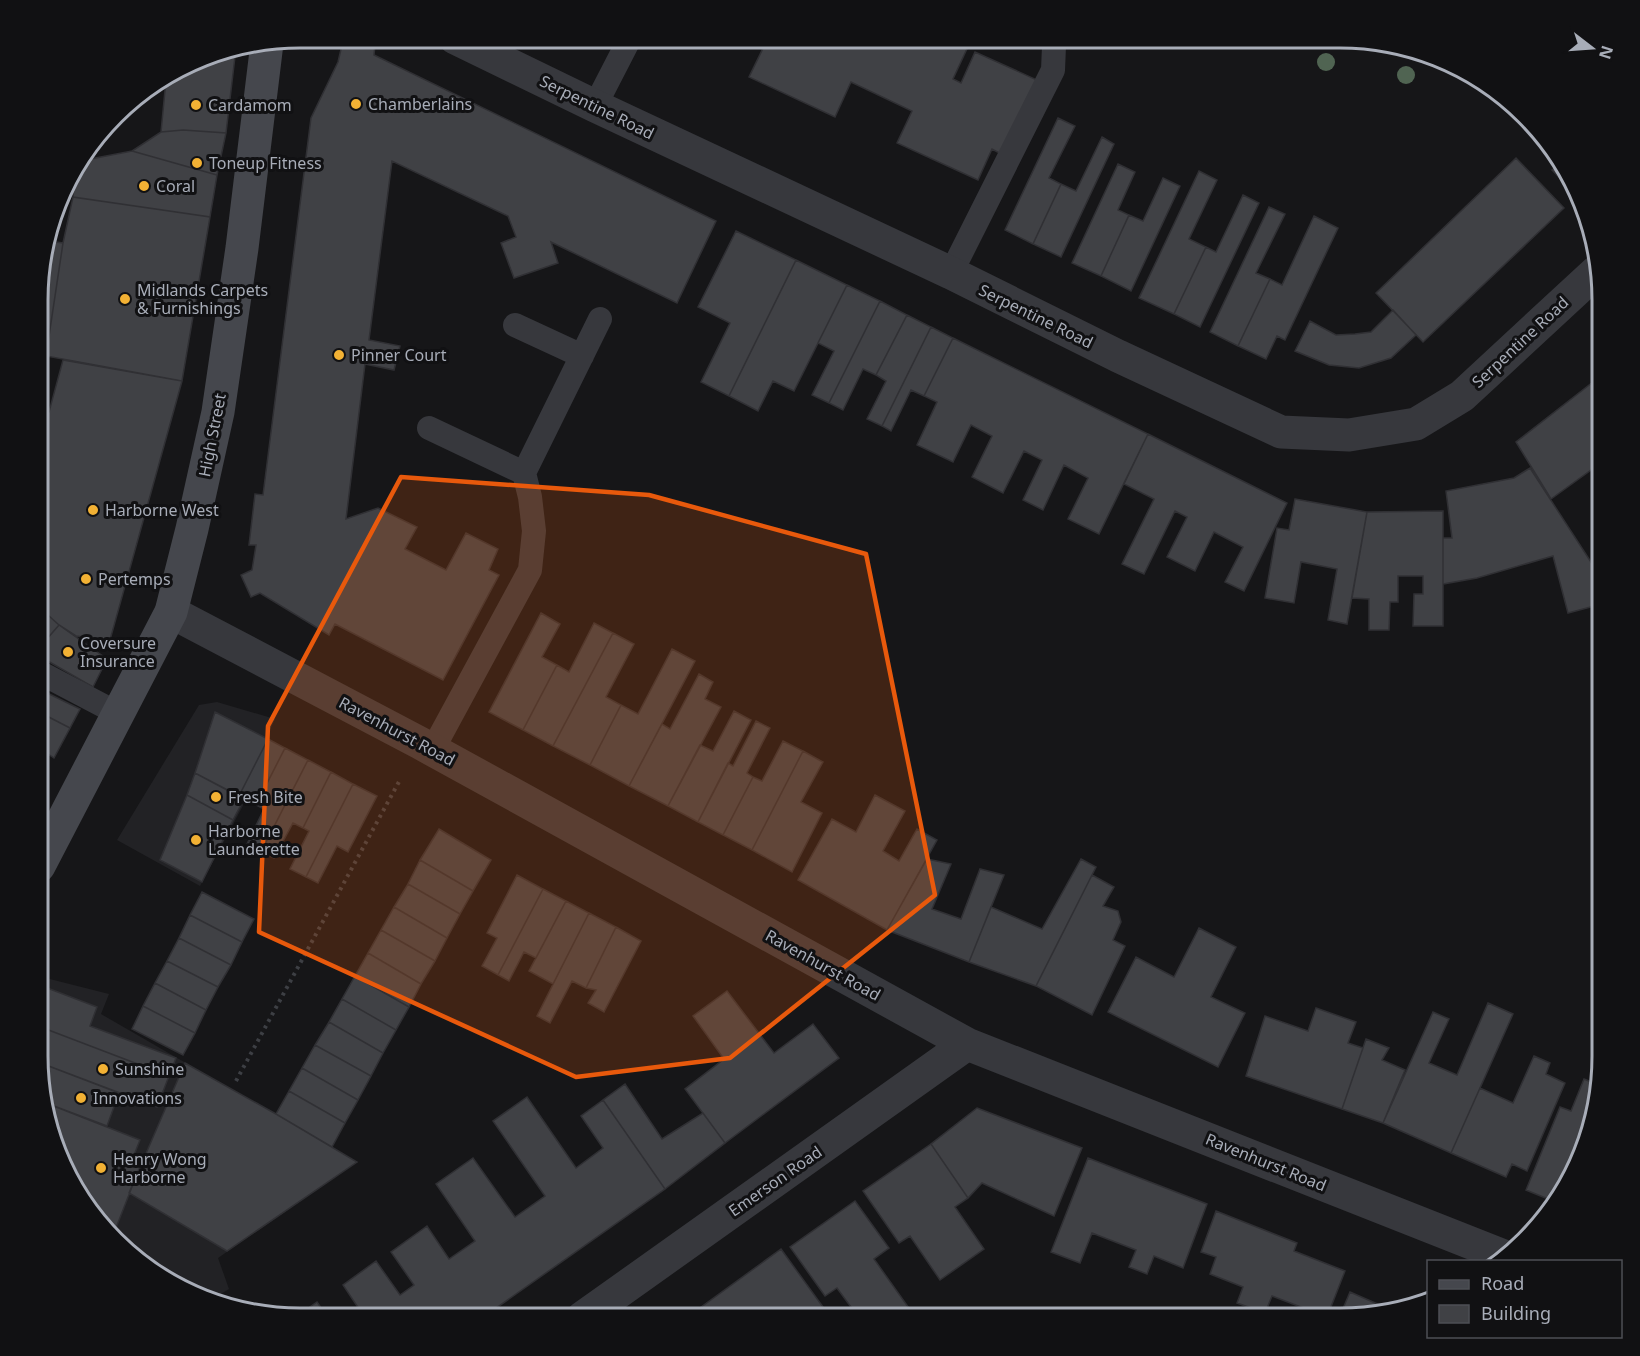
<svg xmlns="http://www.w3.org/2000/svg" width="1640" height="1356" viewBox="0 0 1640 1356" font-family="'Noto Sans',sans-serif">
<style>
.built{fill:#222225}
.building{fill:#404145;stroke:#303034;stroke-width:1.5}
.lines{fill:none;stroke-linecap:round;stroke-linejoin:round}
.path{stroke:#3d3f44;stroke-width:4;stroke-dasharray:3 4.5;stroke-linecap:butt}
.service{stroke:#37383d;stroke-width:24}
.minor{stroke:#37383d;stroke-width:33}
.secondary{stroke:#45474d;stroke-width:33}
.tree{fill:#506452}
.marked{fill:#e8590c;fill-opacity:0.2;stroke:#e8590c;stroke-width:4.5;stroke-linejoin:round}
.poi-dot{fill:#f2b134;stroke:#111113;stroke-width:2}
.labels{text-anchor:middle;stroke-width:6;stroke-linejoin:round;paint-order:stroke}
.poi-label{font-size:16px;fill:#a8adb8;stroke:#111113;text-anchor:start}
.street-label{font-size:16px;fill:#a8adb8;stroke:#111113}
.rim{fill:none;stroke:#a8adb8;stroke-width:3}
</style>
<rect width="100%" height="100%" fill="#161618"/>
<path class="built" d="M217,702L275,719L239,796L246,800L200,886L117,840L199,705Z
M38,976L109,994L101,1014L357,1162L218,1258L229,1289L209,1301L199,1298L115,1242L64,1172L38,1074Z"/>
<path class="building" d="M707,38H731L727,47Z
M768,38H854L867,44L869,38H972L953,79L961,83L975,52L1037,80L1003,155L992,149L978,180L897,143L912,111L851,82L835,117L749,77Z
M356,39L375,45L374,55L716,221L677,303L551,242L558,263L514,278L501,243L516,237L508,216L392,161L369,340L400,346L394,370L365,364L346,519L378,508L417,527L405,549L446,570L466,533L498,549L489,570L499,575L443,680L335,624L329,635L260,593L251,597L241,575L252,570L256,545H249L255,494L263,495L311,118L338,62L342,45Z
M236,48L226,133L183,130L161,132L166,80L215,52Z
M1058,118L1075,126L1049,178L1061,184L1033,244L1005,230Z
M183,130L226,133L217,175L132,151L161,132Z
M1102,137L1114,144L1061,257L1033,244L1061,184L1076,191Z
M132,151L217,175L210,217L73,197L76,165L80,161Z
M1516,158L1564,208L1423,342L1376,293Z
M1118,164L1135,172L1118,210L1129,215L1101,276L1072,263Z
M1559,164L1582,199L1583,202L1552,170Z
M1199,171L1217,180L1189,239L1206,247L1174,314L1139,298Z
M1163,178L1180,186L1131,291L1101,276L1129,215L1143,221Z
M1243,195L1259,203L1200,327L1174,314L1206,247L1216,252Z
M73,197L210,217L182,381L46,356L63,243Z
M1269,207L1285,214L1256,273L1270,279L1238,346L1210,332Z
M1314,216L1338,228L1285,340L1277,336L1266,359L1238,346L1270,279L1282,285Z
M736,231L796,260L729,396L701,382L730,323L698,307Z
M48,241L63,243L46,356H40V265Z
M796,260L847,285L794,391L773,381L758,411L729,396Z
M847,285L880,301L829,403L812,395L834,351L818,343Z
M880,301L907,315L876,375L863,369L843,410L829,403Z
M1393,310L1416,335L1391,358L1359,368L1329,365L1295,351L1310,321L1336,335L1355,334L1371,332Z
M907,315L931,327L882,426L867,419L886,381L876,375Z
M931,327L953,338L924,396L911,390L891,431L882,426Z
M953,338L1148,434L1099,534L1068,519L1088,478L1064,465L1043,510L1023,500L1042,460L1024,451L1003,493L972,477L992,436L971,425L953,462L917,445L937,402L924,396Z
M63,360L182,381L110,640L76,636L59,625L39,607V410L49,412Z
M1602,375V462L1551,499L1516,442Z
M1148,434L1287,503L1244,591L1225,582L1243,547L1214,532L1195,571L1167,557L1187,517L1175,511L1144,574L1122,564L1154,499L1124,484Z
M1530,468L1602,579V604L1568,613L1553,556L1477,578L1443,584V538H1452L1446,491L1514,478Z
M1295,499L1367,512L1347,624L1328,620L1337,569L1301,562L1294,603L1265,598L1277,528L1289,530Z
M1443,511V626H1413L1414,594H1423V576H1398V602H1390L1389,630H1369V599L1352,598L1367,512Z
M39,607L59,625L39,648Z
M541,613L560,624L542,657L557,665L523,730L489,712Z
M594,623L613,633L553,746L523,730L557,665L569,672Z
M59,625L107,659L93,687L39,656V648Z
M613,633L634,644L606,697L621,705L590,765L553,746Z
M672,649L695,661L629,786L590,765L621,705L638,714Z
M699,674L713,682L705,699L721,707L668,806L629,786L662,724L670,729Z
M39,689L80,709L70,728L39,712Z
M734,711L751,720L698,822L668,806L700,745L713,751Z
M39,712L70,728L54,758L39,748Z
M215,712L268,739L239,796L195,773Z
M756,721L770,728L747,773L753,777L723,835L698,822L728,763L733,766Z
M268,739L285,748L256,805L239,796Z
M783,741L803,751L752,850L723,835L753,777L762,781Z
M285,748L308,760L261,852L247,844L264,809L256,805Z
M803,751L823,762L801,802L822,813L792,872L752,850Z
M308,760L331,772L303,828L293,823L274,858L261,852Z
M331,772L353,784L306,877L290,869L309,831L303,828Z
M195,773L244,799L233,820L187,795Z
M353,784L377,796L348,852L337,846L318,883L306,877Z
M187,795L233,820L202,882L160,860Z
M875,795L905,811L883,851L899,861L917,829L937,840L887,930L798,880L832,819L856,832Z
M439,829L491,860L473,891L420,860Z
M927,859L951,864L932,909L961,919L980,869L1004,875L969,962L887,930Z
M1081,859L1096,867L1036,986L969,962L991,907L1042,929Z
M420,860L473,891L460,914L408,884Z
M517,875L543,889L498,975L482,966L497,938L487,933Z
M1092,875L1114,887L1103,906L1118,911L1121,922L1113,940L1125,946L1092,1015L1036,986Z
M408,884L460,914L447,938L394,907Z
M543,889L566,901L536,958L524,952L509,981L498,975Z
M202,892L254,919L242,942L190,915Z
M566,901L589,913L553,984L529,971Z
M394,907L447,938L435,961L381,930Z
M589,913L616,927L586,988L572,981L550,1023L537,1016Z
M190,915L242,942L231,965L179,938Z
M616,927L641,941L604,1012L588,1003L596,990L586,988Z
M1199,928L1236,947L1211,997L1245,1013L1218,1067L1108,1012L1136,957L1174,977Z
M381,930L435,961L421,984L368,953Z
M179,938L231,965L218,987L167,961Z
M368,953L421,984L409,1007L355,976Z
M167,961L218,987L206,1010L155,983Z
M355,976L409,1007L396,1030L342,999Z
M155,983L206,1010L195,1033L143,1006Z
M42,986L97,1007L90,1026L176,1058L169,1076L38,1026V995Z
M727,991L774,1053L813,1024L839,1058L725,1143L685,1089L724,1059L693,1016Z
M342,999L396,1030L383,1053L329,1022Z
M1488,1003L1513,1014L1451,1153L1383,1123L1433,1012L1449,1019L1429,1063L1457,1075Z
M143,1006L195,1033L183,1055L132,1029Z
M1316,1008L1356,1022L1348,1043L1363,1048L1342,1109L1246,1076L1265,1016L1308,1031Z
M329,1022L383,1053L371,1076L315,1045Z
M38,1026L169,1076L157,1107L38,1062Z
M1366,1039L1389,1048L1382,1060L1405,1070L1383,1123L1342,1109Z
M315,1045L371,1076L358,1100L302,1068Z
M1534,1056L1550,1063L1546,1074L1565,1083L1527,1171L1512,1164L1506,1177L1451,1153L1480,1088L1513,1103Z
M38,1062L119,1093L107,1126L46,1103L38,1074Z
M185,1063L276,1114L357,1162L227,1251L129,1193Z
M302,1068L358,1100L345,1123L289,1091Z
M1584,1079L1599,1085L1582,1157L1553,1201L1526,1190L1560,1107L1571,1111Z
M625,1084L662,1139L703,1113L725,1143L665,1189L603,1100Z
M289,1091L345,1123L332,1147L276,1114Z
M527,1097L576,1168L603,1148L581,1116L603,1100L665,1189L482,1318H365L343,1285L376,1261L400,1295L414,1285L391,1252L427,1226L449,1259L475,1241L436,1184L473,1158L515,1217L545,1196L493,1121Z
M46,1103L140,1140L132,1160L141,1164L112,1238L64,1172Z
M977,1108L1082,1148L1054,1216L982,1183L968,1198L931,1144Z
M931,1144L968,1198L955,1207L984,1249L940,1280L910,1236L899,1243L863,1191Z
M1088,1158L1207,1204L1183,1268L1154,1256L1147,1274L1129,1267L1136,1250L1092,1233L1080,1263L1051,1252Z
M855,1201L889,1248L874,1259L916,1318H859L837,1288L825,1296L790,1247Z
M1216,1211L1297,1243L1294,1251L1345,1271L1327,1317L1272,1296L1265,1313L1237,1303L1243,1287L1210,1274L1216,1257L1201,1252Z
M781,1249L831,1318H808L801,1309L788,1318H686Z
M1350,1292L1389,1309L1339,1318Z
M317,1302L328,1318H294Z"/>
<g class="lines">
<path class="path" d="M236,1081L401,778"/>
<path class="service" d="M595,106L630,38
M951,273L1053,70L1054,46L1057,38
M515,325L582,356
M429,428L524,473L530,497L534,531L530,570L433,749
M524,473L600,319
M39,672L117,713"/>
<path class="minor" d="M455,38L595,106L951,273L1118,356L1281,432L1349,435L1416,424L1462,396L1597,271
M171,612L420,743L967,1044L1504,1256
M582,1318L967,1044"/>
<path class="secondary" d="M39,866L171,612L192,529L218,412L242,248L267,43"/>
</g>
<g class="tree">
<circle cx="1326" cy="62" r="9"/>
<circle cx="1406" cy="75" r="9"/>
</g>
<path class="marked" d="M401,477L649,495L866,554L935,895L730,1058L576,1077L259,932L268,726Z"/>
<g class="poi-dot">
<circle cx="356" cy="104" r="6"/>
<circle cx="196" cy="105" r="6"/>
<circle cx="197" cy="163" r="6"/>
<circle cx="144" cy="186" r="6"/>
<circle cx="125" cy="299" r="6"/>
<circle cx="339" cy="355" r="6"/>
<circle cx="93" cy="510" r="6"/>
<circle cx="86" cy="579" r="6"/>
<circle cx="68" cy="652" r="6"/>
<circle cx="216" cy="797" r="6"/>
<circle cx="196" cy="840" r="6"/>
<circle cx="103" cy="1069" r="6"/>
<circle cx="81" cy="1098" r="6"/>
<circle cx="101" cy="1168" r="6"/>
</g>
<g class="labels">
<g class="poi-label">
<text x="368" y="110">Chamberlains</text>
<text x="208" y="111">Cardamom</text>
<text x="209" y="169">Toneup Fitness</text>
<text x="156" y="192">Coral</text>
<text x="137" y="296">Midlands Carpets<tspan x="137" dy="18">&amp; Furnishings</tspan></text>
<text x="351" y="361">Pinner Court</text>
<text x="105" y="516">Harborne West</text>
<text x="98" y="585">Pertemps</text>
<text x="80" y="649">Coversure<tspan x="80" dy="18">Insurance</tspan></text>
<text x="228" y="803">Fresh Bite</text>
<text x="208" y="837">Harborne<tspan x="208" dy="18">Launderette</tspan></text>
<text x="115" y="1075">Sunshine</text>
<text x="93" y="1104">Innovations</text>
<text x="113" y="1165">Henry Wong<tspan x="113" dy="18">Harborne</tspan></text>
</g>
<g class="street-label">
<text transform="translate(597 107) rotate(26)" y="6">Serpentine Road</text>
<text transform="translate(1036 316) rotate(26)" y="6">Serpentine Road</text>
<text transform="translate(1520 342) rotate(-43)" y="6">Serpentine Road</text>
<text transform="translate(212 435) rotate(-79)" y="6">High Street</text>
<text transform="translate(397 731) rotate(28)" y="6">Ravenhurst Road</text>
<text transform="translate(823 965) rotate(29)" y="6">Ravenhurst Road</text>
<text transform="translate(1266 1162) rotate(22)" y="6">Ravenhurst Road</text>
<text transform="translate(775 1181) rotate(-35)" y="6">Emerson Road</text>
</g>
</g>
<path d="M0 0H1640V1356H0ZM300 48H1340A252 252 0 0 1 1592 300V1056A252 252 0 0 1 1340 1308H300A252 252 0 0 1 48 1056V300A252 252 0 0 1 300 48Z" fill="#111113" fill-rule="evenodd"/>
<path class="rim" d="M300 48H1340A252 252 0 0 1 1592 300V1056A252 252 0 0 1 1340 1308H300A252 252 0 0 1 48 1056V300A252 252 0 0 1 300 48Z"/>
<rect x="1427" y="1260" width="195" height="78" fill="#111113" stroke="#4d4f55" stroke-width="1.5"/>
<rect x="1439" y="1280" width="30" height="9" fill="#45474d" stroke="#4d4f55" stroke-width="1.5"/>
<text x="1481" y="1290" font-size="18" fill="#a8adb8">Road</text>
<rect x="1439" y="1305" width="30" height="18" fill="#404145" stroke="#4d4f55" stroke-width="1.5"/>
<text x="1481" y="1320" font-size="18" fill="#a8adb8">Building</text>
<g transform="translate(1592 48) rotate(107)" stroke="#111113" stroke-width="4.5" paint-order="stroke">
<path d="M0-4.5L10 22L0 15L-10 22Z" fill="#a8adb8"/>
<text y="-9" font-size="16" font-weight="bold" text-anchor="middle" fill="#a8adb8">N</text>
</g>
</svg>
